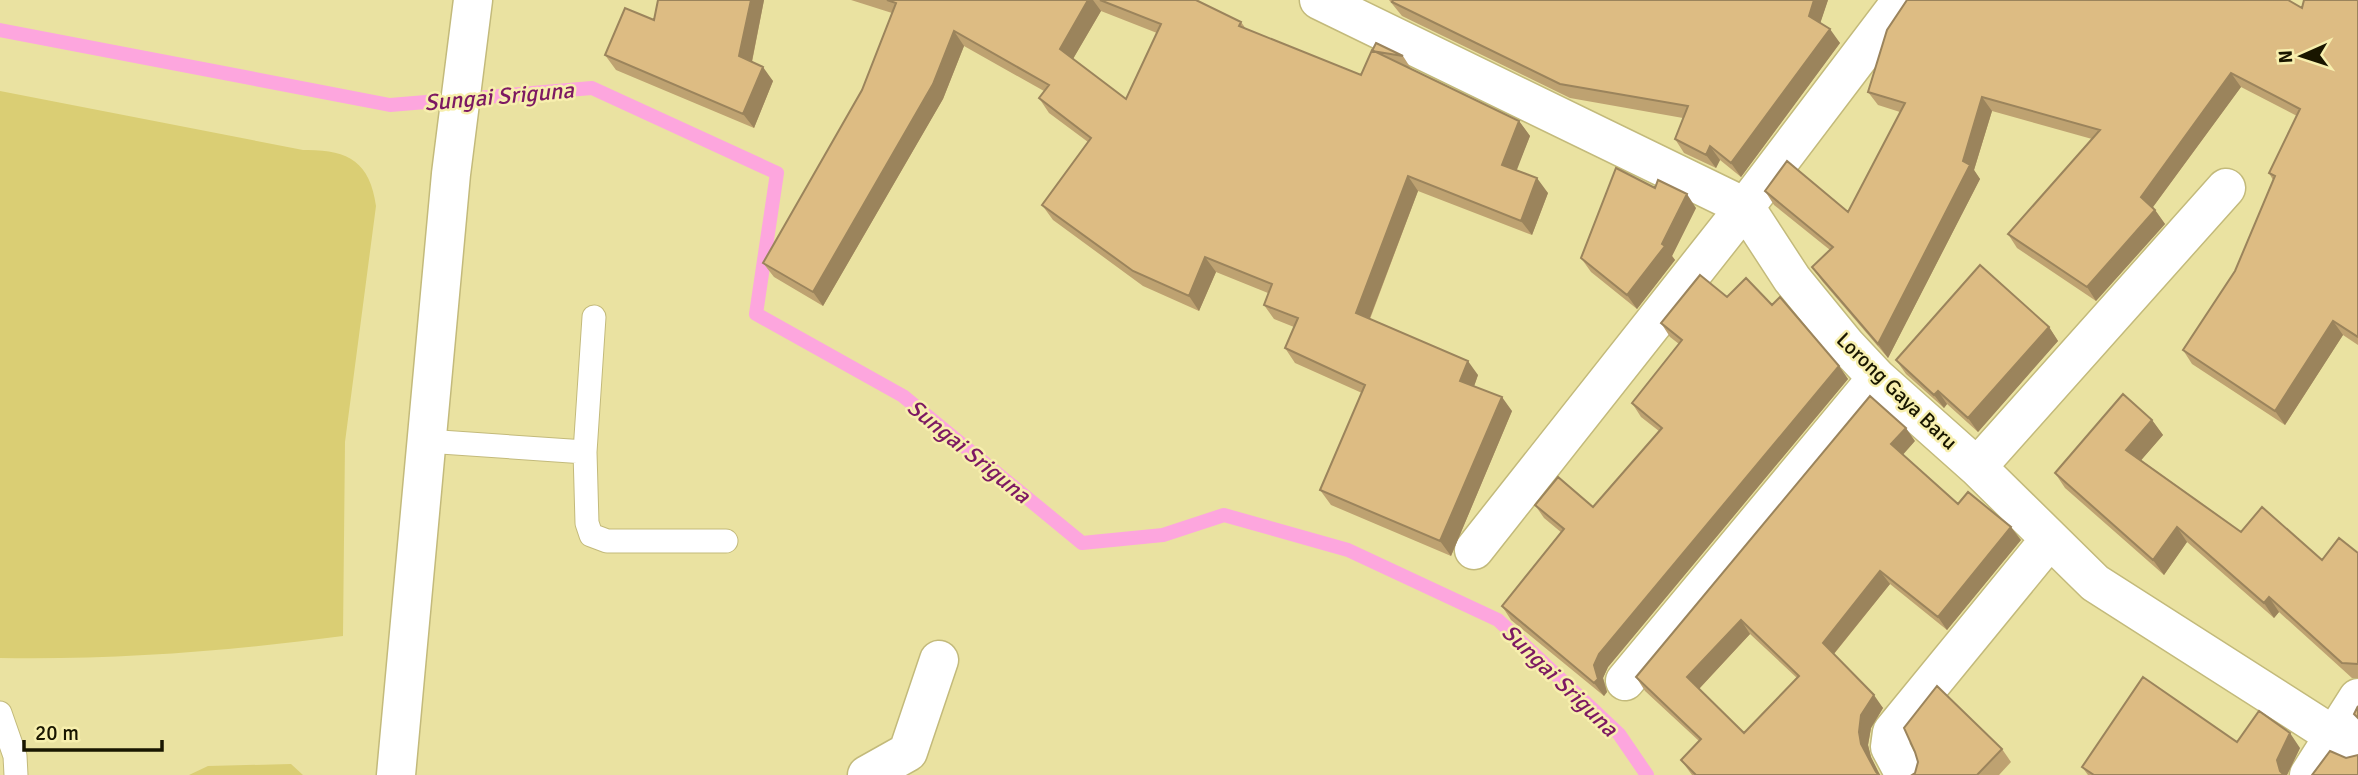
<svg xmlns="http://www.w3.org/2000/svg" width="2358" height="775" viewBox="0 0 2358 775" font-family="Signika,sans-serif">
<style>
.green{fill:#dace74}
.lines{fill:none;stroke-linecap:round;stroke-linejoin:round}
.stream{stroke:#fda6de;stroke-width:14}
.lane-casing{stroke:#c3ba7b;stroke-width:25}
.street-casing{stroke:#c3ba7b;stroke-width:41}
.secondary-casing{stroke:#c3ba7b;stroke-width:41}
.lane{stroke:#fff;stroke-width:23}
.street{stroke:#fff;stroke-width:38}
.secondary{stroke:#fff;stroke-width:38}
.wall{fill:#bea271;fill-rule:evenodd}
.shaded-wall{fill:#9b845c}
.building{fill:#ddbc83;stroke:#9b845c;stroke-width:2;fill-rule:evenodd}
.labels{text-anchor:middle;stroke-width:5;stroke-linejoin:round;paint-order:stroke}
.street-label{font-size:21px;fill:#191600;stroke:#f7efae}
.water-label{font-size:23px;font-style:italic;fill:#7d1962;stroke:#f7efae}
</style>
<rect width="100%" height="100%" fill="#eae2a1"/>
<path class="green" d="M0,91L303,150C347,149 370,161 376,206L345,442L343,636C230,651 115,660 0,658Z
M291,764L303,775H189L208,766Z"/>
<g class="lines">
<path class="stream" d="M0,30L390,105L592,88L777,173L756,314L903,396L1082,543L1163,535L1224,515L1348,550L1498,620L1619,734L1647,775"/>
<defs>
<path id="lane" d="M426,441L585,452L587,523L591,535L607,541H726
M585,452L594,317
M0,713L15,756L16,775"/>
<path id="street" d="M1319,0L1745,207L1792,279L1846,345L1877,378L1977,467L2095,583L2358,751
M1977,467L2226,188
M1474,550L1745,207L1902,0
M1625,681L1877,378
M867,775L908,752L939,660
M1905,775L1890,747L1892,732L2050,539
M2309,775L2358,698"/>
<path id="secondary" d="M396,775L451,174L473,0"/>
</defs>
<use href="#lane" class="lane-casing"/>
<use href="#street" class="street-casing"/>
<use href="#secondary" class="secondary-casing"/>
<use href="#lane" class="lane"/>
<use href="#street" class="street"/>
<use href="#secondary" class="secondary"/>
</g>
<path class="wall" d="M658,0H764L752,62L773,81L754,128L616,70L605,55L654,20Z
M851,0H1196L1241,22L1246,29L1361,75L1372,50L1403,56L1412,70L1519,121L1530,136L1516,170L1548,193L1532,235L1418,191L1370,319L1478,375L1474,386L1512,411L1451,556L1331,505L1320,490L1362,393L1295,363L1285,348L1294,327L1274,319L1264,305L1268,293L1216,272L1199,311L1143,286L1053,220L1042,205L1088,142L1049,113L1039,98L1044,91L964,46L943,99L823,306L774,277L763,263L862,90L892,13ZM1101,11L1157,33L1126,99L1073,59Z
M1389,0H1828L1820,23L1840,43L1741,177L1720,160L1716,168L1684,153L1675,139L1683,118L1570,98L1402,16Z
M2358,0V345L2343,335L2285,425L2192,364L2183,350L2235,271L2273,180L2269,173L2297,116L2241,87L2153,207L2165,224L2096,301L2017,248L2008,234L2092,139L1992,111L1974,170L1980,179L1888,358L1822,281L1812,267L1830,250L1774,205L1765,191L1848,212L1900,112L1878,105L1868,92L2302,8Z
M1696,208L1672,256L1675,260L1637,309L1591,272L1581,258Z
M1727,297L1772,305L1839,366L1848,379L1608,667L1603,678L1607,692L1604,696L1511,620L1502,606L1562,533L1544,518L1535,505L1593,507L1659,431L1641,417L1632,403L1679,344L1670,337L1661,323Z
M2049,327L2058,341L1978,432L1947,404L1944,408L1906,374L1896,360Z
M2152,420L2163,435L2141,460L2241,532L2322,560L2358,553V678H2352L2279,612L2274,618L2187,542L2164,575L2065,488L2055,473Z
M1915,441L1902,455L1958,504L2021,540L1947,630L1890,584L1834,654L1883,708L1871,728L1868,745L1871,757L1880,775H1692L1681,760L1699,741L1645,691L1636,677ZM1750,634L1797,678L1744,733L1699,689Z
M2237,742L2300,748L2287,775H2088L2082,767Z
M2002,749L2011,762L1999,775H1912L1915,773Z"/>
<path class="shaded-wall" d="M751,0H764L750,71L739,56Z
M1088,0H1093L1101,11L1070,64L1060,49Z
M1814,0H1828L1818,30L1809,16Z
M1830,29L1840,43L1741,177L1731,163Z
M954,31L964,46L943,99L823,306L813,292Z
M763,67L773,81L754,128L743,114Z
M2231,73L2241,87L2150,211L2141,197Z
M1982,97L1992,111L1974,170L1980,179L1888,358L1878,344L1963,161Z
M1519,121L1530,136L1513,180L1502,165Z
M1710,146L1720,160L1716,168L1706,155Z
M1408,176L1418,191L1366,328L1356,313Z
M1537,178L1548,193L1532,235L1521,221Z
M1687,194L1696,208L1672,256L1675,260L1637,309L1627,295L1662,244Z
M2155,210L2165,224L2096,301L2087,287Z
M1205,257L1216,272L1199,311L1189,296Z
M2333,321L2343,335L2285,425L2275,411Z
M2049,327L2058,341L1978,432L1968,418Z
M1468,361L1478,375L1471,395L1460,381Z
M1839,366L1848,379L1608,667L1603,678L1607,692L1604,696L1594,683V665L1599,654Z
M1938,391L1947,404L1944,408L1934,395Z
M1502,397L1512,411L1451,556L1440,541Z
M2152,420L2163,435L2137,465L2126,450Z
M1906,428L1915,441L1900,458L1891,444Z
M2011,527L2021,540L1947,630L1938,617Z
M2177,527L2187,542L2164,575L2153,560Z
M1880,571L1890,584L1832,656L1823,643Z
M2269,597L2279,612L2274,618L2264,603Z
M1741,620L1750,634L1697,691L1687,677Z
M1874,695L1883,708L1871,728L1868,745L1871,757L1880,775H1878L1861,744L1859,732L1861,715Z
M2290,733L2300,748L2287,775H2283L2280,771L2277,760Z"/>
<path class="building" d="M658,0H751L739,56L763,67L743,114L605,55L625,8L654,20Z
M887,0H1088L1060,49L1126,99L1161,24L1100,0H1196L1241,22L1239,26L1361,75L1372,50L1519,121L1502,165L1537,178L1521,221L1408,176L1356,313L1468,361L1460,381L1502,397L1440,541L1320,490L1365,385L1285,348L1298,318L1264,305L1272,284L1205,257L1189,296L1133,271L1042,205L1091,138L1039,98L1049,85L954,31L933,84L813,292L763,263L862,90L896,3Z
M1393,0H1814L1809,16L1830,29L1731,163L1710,146L1706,155L1675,139L1688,106L1560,84L1392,2Z
M1907,0H2288L2302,8L2304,0H2358V337L2333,321L2275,411L2183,350L2235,271L2275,176L2269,173L2300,109L2231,73L2141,197L2155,210L2087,287L2008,234L2100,130L1982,97L1963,161L1970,165L1878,344L1812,267L1833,247L1765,191L1787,161L1848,212L1905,103L1868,92L1887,30Z
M1376,43L1403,56L1372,51Z
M1616,168L1655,188L1658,180L1687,194L1662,244L1665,246L1627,295L1581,258Z
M1980,265L2049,327L1968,418L1938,391L1934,395L1896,360Z
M1700,275L1727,297L1746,278L1772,305L1780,297L1839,366L1599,654L1594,665L1598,679L1594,683L1502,606L1564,529L1535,505L1558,477L1593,507L1662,428L1632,403L1682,340L1661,323Z
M2123,394L2152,420L2126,450L2241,532L2262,507L2322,560L2339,538L2358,553V664L2342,663L2269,597L2264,603L2177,527L2153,560L2055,473Z
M1870,396L1906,428L1891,444L1958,504L1968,492L2011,527L1938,617L1880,571L1823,643L1874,695L1861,715L1859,732L1861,744L1876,772L1879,775H1696L1681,760L1701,739L1636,677ZM1741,620L1799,676L1744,733L1687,677Z
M2143,677L2237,742L2259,711L2290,733L2277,760L2280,771L2284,775H2094L2082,767Z
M1937,686L2002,749L1977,775H1912L1915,773L1918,762L1915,752L1904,728Z
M2358,706V718L2354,714Z
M2330,751L2346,758L2358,755V775H2312Z"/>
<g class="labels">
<g class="street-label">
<text transform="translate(1897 391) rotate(44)" y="7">Lorong Gaya Baru</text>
</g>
<g class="water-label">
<text transform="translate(499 96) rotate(-5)" y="8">Sungai Sriguna</text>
<text transform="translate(969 451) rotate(39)" y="8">Sungai Sriguna</text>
<text transform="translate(1560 680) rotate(44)" y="8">Sungai Sriguna</text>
</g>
</g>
<g transform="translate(2302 56) rotate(267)" stroke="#f7efae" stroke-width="5" paint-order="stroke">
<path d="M0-5L12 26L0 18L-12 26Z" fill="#191600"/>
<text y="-10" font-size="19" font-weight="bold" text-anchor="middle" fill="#191600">N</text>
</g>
<path d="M24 740v10h138v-10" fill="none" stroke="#191600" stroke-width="3.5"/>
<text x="35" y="740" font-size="21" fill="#191600" stroke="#f7efae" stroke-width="5" paint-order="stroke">20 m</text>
</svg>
